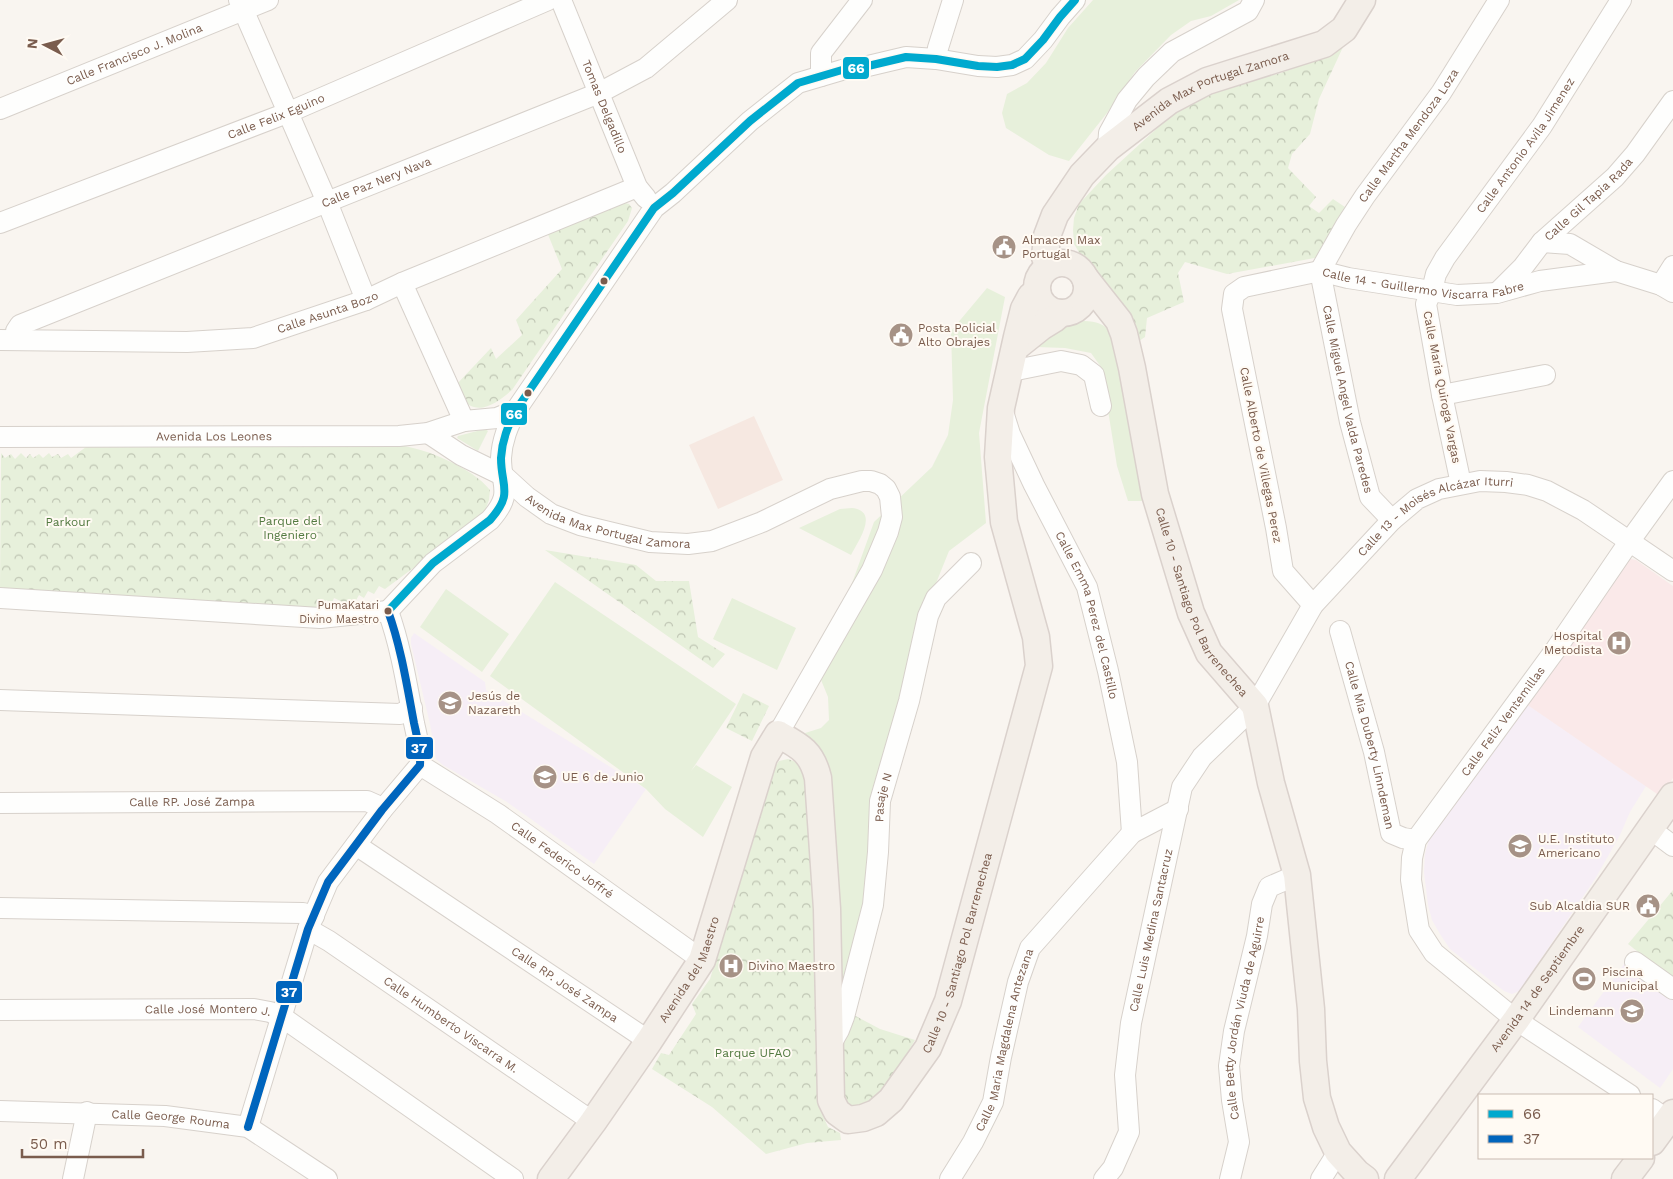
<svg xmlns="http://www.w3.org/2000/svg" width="1673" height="1179" viewBox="0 0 1673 1179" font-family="'Work Sans',sans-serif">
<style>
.commercial{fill:#f6e8e1}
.education{fill:#f6eef6}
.medical{fill:#fae9e9}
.green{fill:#e7f0db}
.park{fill:url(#park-crowns)}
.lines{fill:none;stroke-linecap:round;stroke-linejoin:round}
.minor-casing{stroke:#d7d1cb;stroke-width:22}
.major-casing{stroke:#dad1cc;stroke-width:29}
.minor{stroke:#fefefd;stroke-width:20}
.major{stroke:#f3eee8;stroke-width:26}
.bus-1-casing{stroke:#fffaf3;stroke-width:11}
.bus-2-casing{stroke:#fffaf3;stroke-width:11}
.bus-1{stroke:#00a9ce;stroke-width:8}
.bus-2{stroke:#0065bd;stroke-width:8}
.bus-dot{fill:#7a5c4d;stroke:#fffaf3;stroke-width:2}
.labels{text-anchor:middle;stroke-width:4;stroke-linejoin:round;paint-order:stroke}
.bus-label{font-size:11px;fill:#7a5c4d;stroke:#fffaf3;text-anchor:end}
.street-label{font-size:12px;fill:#7a5c4d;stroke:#fffaf3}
.poi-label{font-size:12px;fill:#7a5c4d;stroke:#fffaf3;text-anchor:start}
.park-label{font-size:12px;fill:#537a41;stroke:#fffaf3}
.line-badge{stroke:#fffaf3;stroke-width:2}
.badge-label{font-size:14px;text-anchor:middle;font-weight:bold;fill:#fff}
</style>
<defs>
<pattern id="park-crowns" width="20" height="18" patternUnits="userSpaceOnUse" patternTransform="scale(1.25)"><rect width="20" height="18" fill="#e7f0db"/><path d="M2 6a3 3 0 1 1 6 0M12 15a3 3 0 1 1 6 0" fill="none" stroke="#c0c6b4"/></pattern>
</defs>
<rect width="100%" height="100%" fill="#f9f5f0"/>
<path class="commercial" d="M754,416L783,480L718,509L689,445Z"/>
<path class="education" d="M414,633L485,682L486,690L646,789L594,864L507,802L443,765L436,759L430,724L411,644V638Z
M1522,701L1646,786L1630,812L1620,835L1595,879L1519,991L1512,994L1504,991L1450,949L1440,934L1432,920L1428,905L1424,872L1425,854L1429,839Z
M1627,960L1673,994V1069L1660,1088L1578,1027Z"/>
<path class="medical" d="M1631,559L1636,560L1673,586V778L1660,796L1522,701L1626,560Z"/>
<path class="green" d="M1093,0H1239L1211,16L1191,21L1171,35L1135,72L1107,113L1069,161L1049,155L1006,128L1002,113L1007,94L1027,83L1046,63L1068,28Z
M987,288L1005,297L979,433L986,523L949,551L922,618L871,876L839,1012L802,734L821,728L829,720L828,697L819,675L874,522L932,467L948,435L953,400L951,331Z
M1084,321C1110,322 1110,332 1119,354L1148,501H1128L1117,466L1101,367L1091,353L1065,348L1036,347L1060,327Z
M485,429L488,431L478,451L457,438L458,436Z
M852,508C880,511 858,541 851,555L799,528L840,509Z
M555,582L736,704L691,771L696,765L732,787L703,837L665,809L646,789L490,676Z
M446,589L509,634L482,672L420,627Z
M732,598L796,628L777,670L713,639Z"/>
<path class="park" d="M1349,34L1319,99L1310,134L1292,154L1288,168L1316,197L1309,206L1319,213L1333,199L1351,211L1320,257L1227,274L1185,262L1178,273L1184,302L1147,318L1145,337L1139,341L1130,320L1091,272L1074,244L1073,230L1074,218L1079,204L1106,175L1166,120L1207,92L1281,73L1328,54Z
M622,202L629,204L632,208L628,221L512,390C501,399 484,414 469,405C463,402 460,391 456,385L491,348L496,359L522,335L516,320L562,269L547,232Z
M398,445C425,448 473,468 490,490L489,500L485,511L435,552L385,589L379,586L374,594L368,591L364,598L359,595L355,602L349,599L347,604L334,598L332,603L326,600L320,611L0,590L1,453L5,458L11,454L15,459L21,453L26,458L30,454L33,458L39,454L43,458L49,453L52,457L58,454L61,458L68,454L71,458L86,447Z
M545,550L636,565L656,581H689L698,637L725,654L713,668Z
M743,693L769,706L752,741L726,728Z
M788,759L802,764L808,772L819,968L823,1116L828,1127L840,1133L841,1140L807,1143L766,1154L712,1107L652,1069L661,1053L669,1055L696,1014L692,1004L710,979L775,767L779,761Z
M1673,890V979L1628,944Z
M850,1013L880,1029L915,1040L895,1074L871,1103L857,1110L843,1101C839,1072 841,1041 850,1013Z"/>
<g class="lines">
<defs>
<g id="minor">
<path d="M239,0L327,202L366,300"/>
<path id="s1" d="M561,0L637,187L646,198"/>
<path d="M936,59L938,48L953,0"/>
<path d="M821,76V53L862,0"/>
<path id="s2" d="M0,109L268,0"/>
<path d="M1108,148L1109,133L1127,100L1146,77L1172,52L1248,11L1254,0"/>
<path id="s3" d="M0,223L287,113L548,0"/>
<path d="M1542,242L1570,244L1616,271L1661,285L1673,292"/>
<path id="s4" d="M1320,271L1346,225L1365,196L1441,93L1499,0"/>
<path id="s5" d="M1320,271L1350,422L1370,497L1392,520"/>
<path d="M402,283L464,421"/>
<path d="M1661,285L1673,266"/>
<path id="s6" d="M1498,292L1523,267L1542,242L1615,177L1635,154L1673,101"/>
<path id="s7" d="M0,340L187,342L253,338L366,300L402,283L637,187"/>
<path id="s8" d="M16,340V331L20,325L599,93L646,68L727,0"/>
<path d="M1011,371L1061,361L1081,365L1094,375L1101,406"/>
<path d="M1442,395L1545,375"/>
<path id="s9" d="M1004,415L1010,434L1034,485L1087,587L1108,671L1127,762L1132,833"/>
<path id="s10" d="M428,433L461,455L504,476L527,497L551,514L580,525L650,542L688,544L712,541L762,522L830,489L862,481H871L880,484L886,489L890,497L892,517L888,532L872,570L778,734"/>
<path id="s11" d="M0,437L399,436L428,433L464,421L497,418L516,410"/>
<path id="s12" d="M1461,484L1442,395L1426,304L1432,290L1436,274L1445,258L1542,126L1621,0"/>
<path d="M0,598L320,618L388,611"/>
<path id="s13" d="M1313,605L1283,571L1276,528L1232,309L1234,294L1244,287L1320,271L1348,278L1457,295L1497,293L1540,281L1616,271"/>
<path d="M388,611L433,563L490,520C514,493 501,487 501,458C502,440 508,426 516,410L654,208L673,193L750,121L798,83L842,70L868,66L906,57L936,59L978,66L997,67L1012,65L1025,59L1043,40L1060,17L1075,0"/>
<path id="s14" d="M1340,631L1374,752L1391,833L1403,838L1416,840"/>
<path d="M0,700L400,714L412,708"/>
<path id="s15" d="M420,765L498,814L702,960"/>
<path id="s16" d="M0,803L367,801L376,805L382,810"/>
<path d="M1649,828L1673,846"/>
<path id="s17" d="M356,845L649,1041"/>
<path d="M0,908L303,913L314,916"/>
<path id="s18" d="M308,929L329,941L593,1122"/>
<path d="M1635,962L1673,989"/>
<path id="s19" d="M0,1010L254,1009L270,1012L282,1017L513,1179"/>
<path id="s20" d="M831,1044L839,1030L844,1017L873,905L878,852L880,801L909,701L928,616L936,598L971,563"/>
<path id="s21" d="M1630,1095L1516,1020L1434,953L1419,930L1411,880L1412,858L1416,840L1556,649L1629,542L1673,481"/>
<path d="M1652,1109L1673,1124"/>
<path id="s22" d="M0,1111L165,1116L248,1127L327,1179"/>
<path d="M248,1127L308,929L328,882L382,810L420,765C421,751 417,737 414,723C407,686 401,647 388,611"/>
<path d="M73,1179L87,1112"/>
<path id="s23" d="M950,1179L973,1142L993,1102L1001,1057L1018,982L1030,948L1132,833L1178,809"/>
<path id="s24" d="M1104,1179L1113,1168L1129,1132L1125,1075L1131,1023L1182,787L1202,757L1255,706L1313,605L1392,520L1417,499L1439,489L1480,481L1506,482L1528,485L1547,491L1583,510L1673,571"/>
<path id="s25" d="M1230,1179L1239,1142L1232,1100L1229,1066L1234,1031L1257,936L1262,904L1269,887L1297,875"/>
<path d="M1321,1179L1338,1152"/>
</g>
<g id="major">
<circle cx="1062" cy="288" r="25"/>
<path id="s26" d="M1049,266L1045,257L1047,236L1055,215L1082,175L1108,148L1169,101L1207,81L1324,44L1344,29L1362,0"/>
<path id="s27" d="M1085,278L1119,321L1124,334L1132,368L1155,494L1191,613L1209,653L1255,706L1271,783L1297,875L1311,1009L1313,1061L1317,1098L1326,1127L1338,1152L1357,1173L1365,1179"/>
<path d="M1016,347L1041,327L1054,319L1061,313"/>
<path d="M1652,1142L1673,1113"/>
<path id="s28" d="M551,1179L593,1122L649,1041L702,960L764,757L778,734C800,746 812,752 818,778L827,909L831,1100L837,1112L848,1120L863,1118L876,1113L891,1100L928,1048L948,1001L1039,666L1036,637L1004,522L998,457L1001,408L1017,337L1024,309L1031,296L1037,292"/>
<path id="s29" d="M1398,1179L1516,1020L1673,796"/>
<path d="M1625,1179L1641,1158"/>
</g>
</defs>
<use href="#minor" class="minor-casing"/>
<use href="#major" class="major-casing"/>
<use href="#minor" class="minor"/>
<use href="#major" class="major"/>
<defs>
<path id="bus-1" d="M388,611L433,563L490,520C514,493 501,487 501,458C502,440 508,426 516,410L654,208L673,193L750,121L798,83L842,70L868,66L906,57L936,59L978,66L997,67L1012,65L1025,59L1043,40L1060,17L1075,0"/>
<path id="bus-2" d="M248,1127L308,929L328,882L382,810L420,765C421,751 417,737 414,723C407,686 401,647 388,611"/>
</defs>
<use href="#bus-1" class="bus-1-casing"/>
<use href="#bus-2" class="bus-2-casing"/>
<use href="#bus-1" class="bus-1"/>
<use href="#bus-2" class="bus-2"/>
</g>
<defs>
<symbol id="civic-disc" viewBox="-11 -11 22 22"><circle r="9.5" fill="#a69286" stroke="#fffaf3"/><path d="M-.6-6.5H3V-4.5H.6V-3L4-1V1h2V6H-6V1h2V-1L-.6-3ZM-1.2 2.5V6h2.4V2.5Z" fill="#fff"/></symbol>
<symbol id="hospital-disc" viewBox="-11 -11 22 22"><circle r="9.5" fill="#a69286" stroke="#fffaf3"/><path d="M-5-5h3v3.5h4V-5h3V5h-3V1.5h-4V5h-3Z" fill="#fff"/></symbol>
<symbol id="school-disc" viewBox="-11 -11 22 22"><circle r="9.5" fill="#a69286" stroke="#fffaf3"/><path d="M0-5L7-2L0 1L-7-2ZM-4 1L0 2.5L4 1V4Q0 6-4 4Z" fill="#fff"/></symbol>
<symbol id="stadium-disc" viewBox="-11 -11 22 22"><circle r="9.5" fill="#a69286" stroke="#fffaf3"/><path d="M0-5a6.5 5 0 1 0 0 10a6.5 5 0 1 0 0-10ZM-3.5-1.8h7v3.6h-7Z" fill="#fff"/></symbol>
</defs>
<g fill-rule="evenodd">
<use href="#civic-disc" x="990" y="233" width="28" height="28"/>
<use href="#civic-disc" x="887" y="321" width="28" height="28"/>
<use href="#hospital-disc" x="1605" y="629" width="28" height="28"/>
<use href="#school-disc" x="436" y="689" width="28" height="28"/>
<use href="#school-disc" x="531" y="763" width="28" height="28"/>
<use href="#school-disc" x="1506" y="832" width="28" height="28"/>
<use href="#civic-disc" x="1634" y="892" width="28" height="28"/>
<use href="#hospital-disc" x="717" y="952" width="28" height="28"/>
<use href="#stadium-disc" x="1570" y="965" width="28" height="28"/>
<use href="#school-disc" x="1618" y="997" width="28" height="28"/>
</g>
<g class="bus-dot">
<circle cx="604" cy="281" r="4.5"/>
<circle cx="528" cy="393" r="4.5"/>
<circle cx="388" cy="611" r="4.5"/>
</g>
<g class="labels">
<g class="bus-label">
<text x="379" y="609">PumaKatari<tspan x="379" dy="14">Divino Maestro</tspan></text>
</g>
<g class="street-label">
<text dy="4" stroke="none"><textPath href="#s2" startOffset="145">Calle Francisco J. Molina</textPath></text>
<text dy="4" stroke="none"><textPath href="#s26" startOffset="258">Avenida Max Portugal Zamora</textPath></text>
<text dy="4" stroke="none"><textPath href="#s1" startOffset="115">Tomas Delgadillo</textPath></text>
<text dy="4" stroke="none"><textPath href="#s3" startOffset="296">Calle Felix Eguino</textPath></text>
<text dy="4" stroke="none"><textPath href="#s4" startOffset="162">Calle Martha Mendoza Loza</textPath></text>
<text dy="4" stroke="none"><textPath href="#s12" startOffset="372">Calle Antonio Avila Jimenez</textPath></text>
<text dy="4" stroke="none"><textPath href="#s8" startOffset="400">Calle Paz Nery Nava</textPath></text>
<text dy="4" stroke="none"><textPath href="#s6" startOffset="130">Calle Gil Tapia Rada</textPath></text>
<text dy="4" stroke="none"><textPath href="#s13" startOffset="522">Calle 14 - Guillermo Viscarra Fabre</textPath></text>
<text dy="4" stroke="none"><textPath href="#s7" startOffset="332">Calle Asunta Bozo</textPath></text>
<text transform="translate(1442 387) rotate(79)" y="4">Calle Maria Quiroga Vargas</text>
<text dy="4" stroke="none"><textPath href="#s5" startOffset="131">Calle Miguel Angel Valda Paredes</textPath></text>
<text dy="4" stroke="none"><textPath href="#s11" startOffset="214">Avenida Los Leones</textPath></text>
<text transform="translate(1261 455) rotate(79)" y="4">Calle Alberto de Villegas Perez</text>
<text dy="4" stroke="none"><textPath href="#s10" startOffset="205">Avenida Max Portugal Zamora</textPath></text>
<text dy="4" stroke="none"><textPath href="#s24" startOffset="789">Calle 13 - Moisés Alcázar Iturri</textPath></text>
<text dy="4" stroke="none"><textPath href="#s27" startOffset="351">Calle 10 - Santiago Pol Barrenechea</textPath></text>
<text dy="4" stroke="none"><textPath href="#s9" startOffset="218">Calle Emma Perez del Castillo</textPath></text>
<text dy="4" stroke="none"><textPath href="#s21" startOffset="508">Calle Feliz Ventemillas</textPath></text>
<text dy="4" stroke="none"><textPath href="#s14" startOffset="118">Calle Mia Duberty Linndeman</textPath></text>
<text dy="4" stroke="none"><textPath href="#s20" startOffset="254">Pasaje N</textPath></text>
<text dy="4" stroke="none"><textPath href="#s16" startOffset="192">Calle RP. José Zampa</textPath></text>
<text dy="4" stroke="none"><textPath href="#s15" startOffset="171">Calle Federico Joffré</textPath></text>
<text dy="4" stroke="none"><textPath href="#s24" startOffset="258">Calle Luis Medina Santacruz</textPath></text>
<text dy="4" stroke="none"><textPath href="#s28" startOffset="1129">Calle 10 - Santiago Pol Barrenechea</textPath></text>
<text dy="4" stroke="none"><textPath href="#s28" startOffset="252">Avenida del Maestro</textPath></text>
<text dy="4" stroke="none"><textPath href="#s17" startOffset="251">Calle RP. José Zampa</textPath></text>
<text dy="4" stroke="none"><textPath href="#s29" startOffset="236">Avenida 14 de Septiembre</textPath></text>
<text dy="4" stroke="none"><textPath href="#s19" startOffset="208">Calle José Montero J.</textPath></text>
<text dy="4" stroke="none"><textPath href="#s25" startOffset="164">Calle Betty Jordán Viuda de Aguirre</textPath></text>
<text dy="4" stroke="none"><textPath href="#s18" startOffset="172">Calle Humberto Viscarra M.</textPath></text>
<text dy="4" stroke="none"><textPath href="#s23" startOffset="151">Calle Maria Magdalena Antezana</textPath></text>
<text dy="4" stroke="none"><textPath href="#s22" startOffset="171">Calle George Rouma</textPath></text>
</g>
<g class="poi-label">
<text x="1022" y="244">Almacen Max<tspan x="1022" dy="14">Portugal</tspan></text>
<text x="918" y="332">Posta Policial<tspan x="918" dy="14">Alto Obrajes</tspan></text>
<text x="1602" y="640" text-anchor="end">Hospital<tspan x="1602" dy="14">Metodista</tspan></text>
<text x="468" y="700">Jesús de<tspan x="468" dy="14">Nazareth</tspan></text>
<text x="562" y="781">UE 6 de Junio</text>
<text x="1538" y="843">U.E. Instituto<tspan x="1538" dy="14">Americano</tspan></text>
<text x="1630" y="910" text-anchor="end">Sub Alcaldia SUR</text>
<text x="748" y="970">Divino Maestro</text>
<text x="1602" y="976">Piscina<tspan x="1602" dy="14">Municipal</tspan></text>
<text x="1614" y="1015" text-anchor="end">Lindemann</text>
</g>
<g class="park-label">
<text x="290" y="525">Parque del<tspan x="290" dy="14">Ingeniero</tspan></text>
<text x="68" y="526">Parkour</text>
<text x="753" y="1057">Parque UFAO</text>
</g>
</g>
<g class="line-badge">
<rect x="842" y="56" width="28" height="24" rx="5" fill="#00a9ce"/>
<rect x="500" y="402" width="28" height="24" rx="5" fill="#00a9ce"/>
<rect x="405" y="736" width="29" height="24" rx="5" fill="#0065bd"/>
<rect x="275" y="980" width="28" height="24" rx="5" fill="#0065bd"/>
</g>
<g class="badge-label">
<text x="856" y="73">66</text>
<text x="514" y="419">66</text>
<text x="419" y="753">37</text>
<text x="289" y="997">37</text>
</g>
<rect x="1478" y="1094" width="175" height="65" fill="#fffaf3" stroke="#cabbb1"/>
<rect x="1488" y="1110" width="25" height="8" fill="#00a9ce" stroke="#cabbb1"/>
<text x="1523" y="1119" font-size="15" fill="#7a5c4d">66</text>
<rect x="1488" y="1135" width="25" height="8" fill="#0065bd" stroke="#cabbb1"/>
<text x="1523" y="1144" font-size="15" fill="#7a5c4d">37</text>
<g transform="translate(45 45) rotate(276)" stroke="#fffaf3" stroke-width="4" paint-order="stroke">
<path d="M0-4L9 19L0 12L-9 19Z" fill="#7a5c4d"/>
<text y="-8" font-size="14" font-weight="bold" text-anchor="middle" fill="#7a5c4d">N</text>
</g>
<path d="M22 1149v8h121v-8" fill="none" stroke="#7a5c4d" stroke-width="2.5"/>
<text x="30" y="1149" font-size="15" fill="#7a5c4d" stroke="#fffaf3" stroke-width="4" paint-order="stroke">50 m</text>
</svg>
